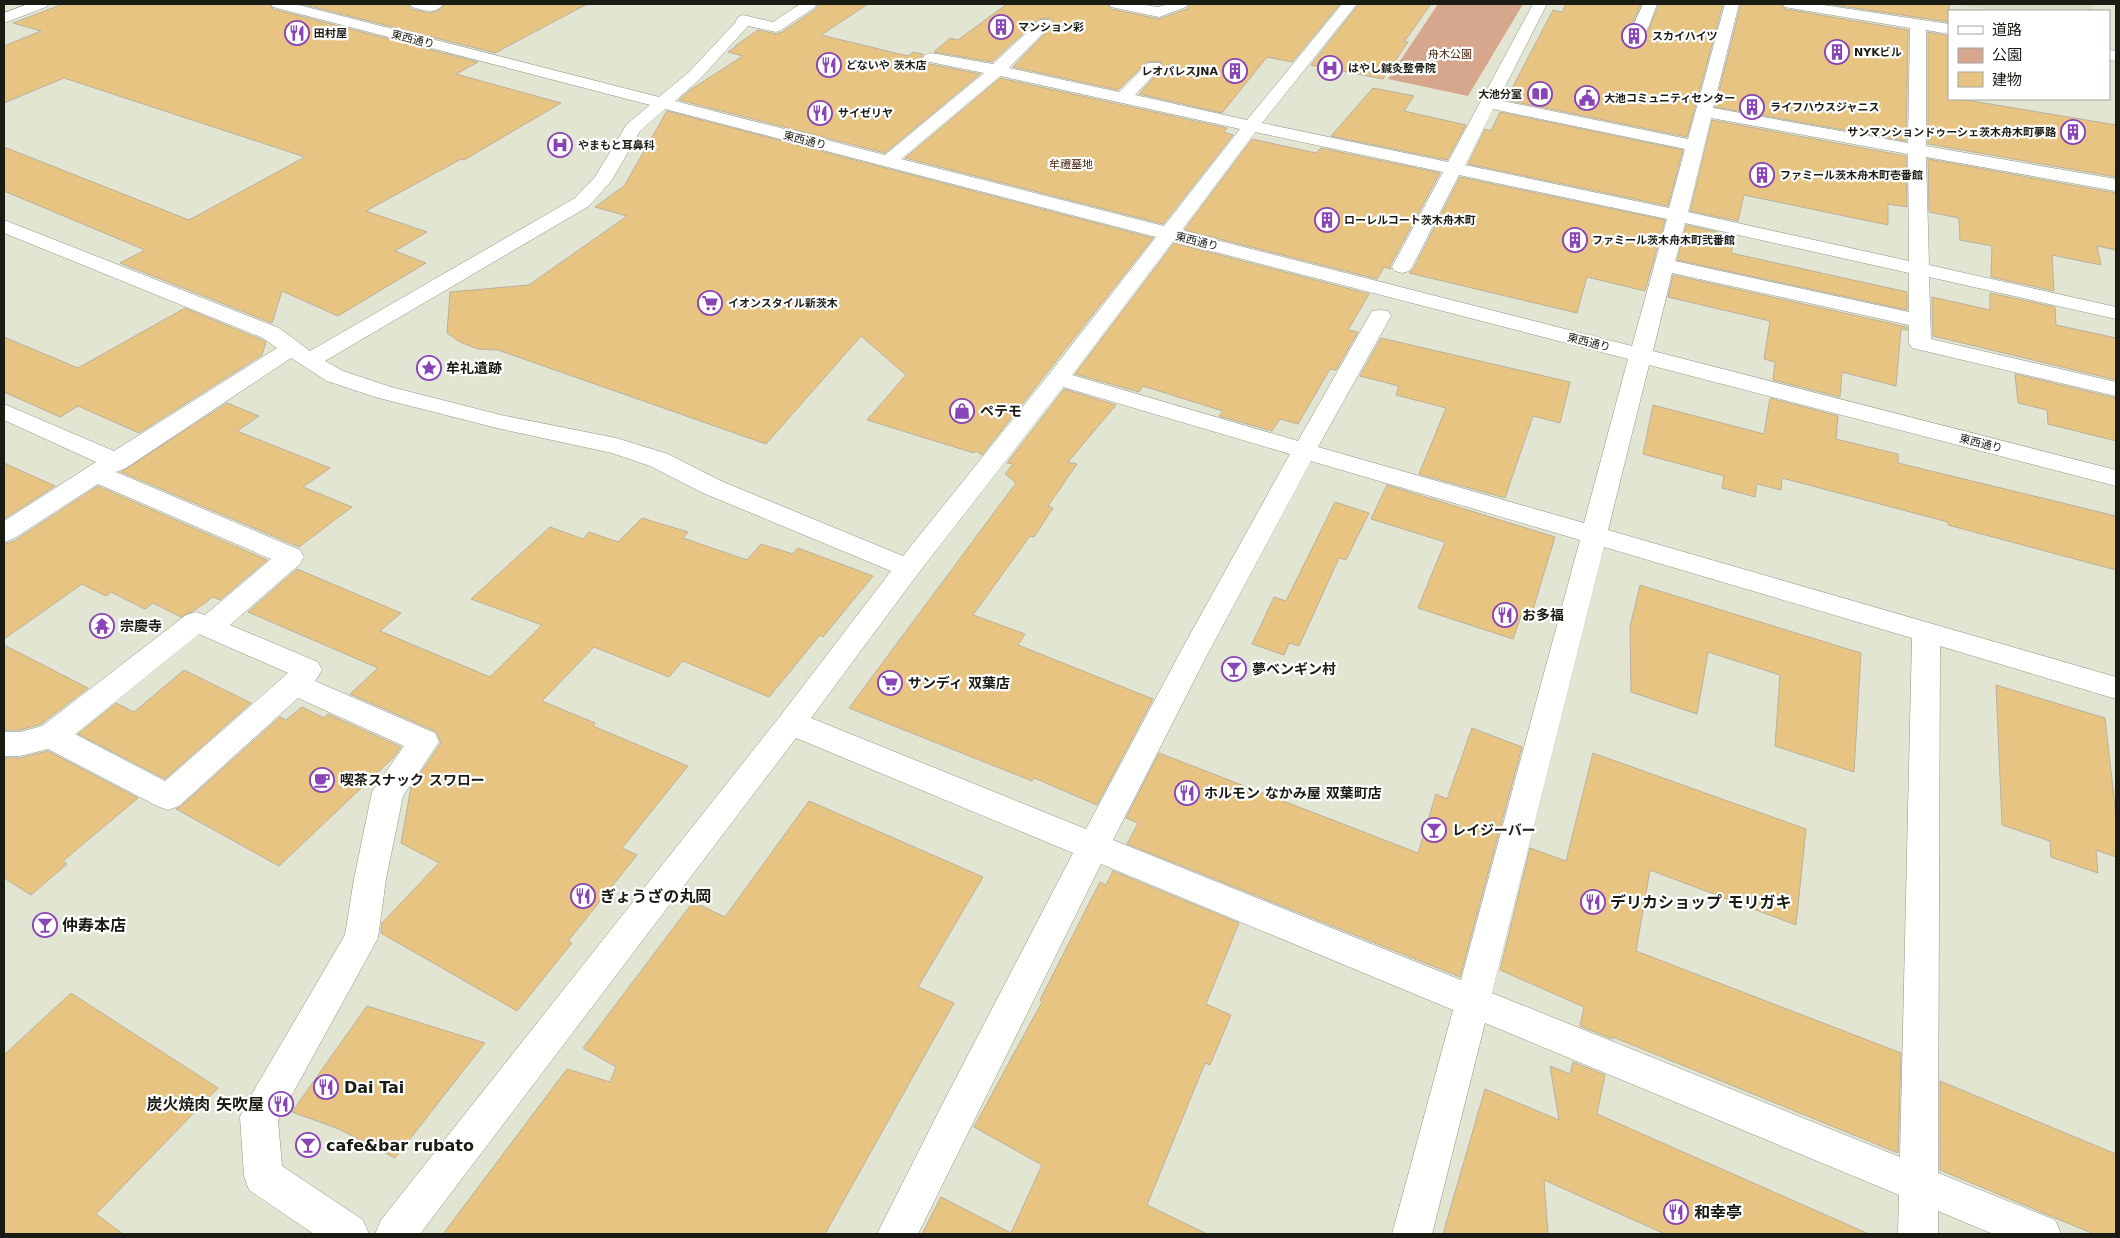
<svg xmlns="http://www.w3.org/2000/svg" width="2120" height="1238" viewBox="0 0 2120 1238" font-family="'DejaVu Sans','Noto Sans JP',sans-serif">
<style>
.built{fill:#d7dcc0}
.green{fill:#d6a68d}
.building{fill:#e8c482;stroke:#bab09e}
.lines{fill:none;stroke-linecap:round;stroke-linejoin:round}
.minor-casing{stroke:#929582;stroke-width:1}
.minor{fill:#fff;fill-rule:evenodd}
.labels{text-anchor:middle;stroke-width:4.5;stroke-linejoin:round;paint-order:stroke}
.far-poi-label{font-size:11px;font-weight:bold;fill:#1a1c14;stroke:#fff;text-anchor:start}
.far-street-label{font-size:11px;fill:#1a1c14;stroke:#fff}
.far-park-label{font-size:11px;fill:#4d2208;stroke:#fff}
.poi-label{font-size:14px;font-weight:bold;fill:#1a1c14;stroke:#fff;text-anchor:start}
.near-poi-label{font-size:16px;font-weight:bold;fill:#1a1c14;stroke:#fff;text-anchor:start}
</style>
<rect width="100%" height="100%" fill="#e2e5d1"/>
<path class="built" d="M1952,4H2092L2094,11H1998Z"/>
<path class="green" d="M1438,4H1523L1468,96L1388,79Z"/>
<path class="building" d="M63,4H269L273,9L478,62L456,74L561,103L464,160L461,159L366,211L427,232L395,251L426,263L338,316L282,291L272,323L120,263L145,250L4,191V147L189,220L305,157L64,78L4,103V46L41,31L13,23Z
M302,4H408L411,9L429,13L437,11L445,4H587L495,53Z
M819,4H868L821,35L908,56L913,52L923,54L921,59L925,63L980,74L885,153L679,100L690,90L743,56L728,52L737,46H735L758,30L776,34L782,32L816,9Z
M1007,4H1107L1111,9L1159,19L1187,9L1190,4H1340L1292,62L1267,57L1222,113L1139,94L1163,67L1160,61L1147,62L1118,90L1013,67L1054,24V22L1050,18L1039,19L992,62L934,52L950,38L958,40Z
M1359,4H1431L1404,42H1408L1383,79L1311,65Z
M1566,4H1641L1630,27L1635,33H1645L1649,29L1659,4H1723L1687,137L1506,100L1553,10L1562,12Z
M1741,4H1781L1785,9L1908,30L1906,141L1715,107Z
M1828,4H1949V22Z
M1928,32L1949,36V99H1960L2116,125V177L1928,144Z
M1000,78L1227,128L1224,132L1233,135L1163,224L905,158Z
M1373,88L1414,96L1404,111L1466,125L1447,160L1331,136Z
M667,111L1153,238L982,455L976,451L974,453L867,420L906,375L861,336L766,444L498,350L478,349L460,342L447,333L450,292L529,285L627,216L595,207L624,186Z
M1500,112L1683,150L1668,206L1468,164L1485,129L1491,131Z
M1712,120L1906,156L1907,207L1888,204V225L1744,195L1738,221L1690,211Z
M1252,139L1316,153L1321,148L1440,173L1390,266L1391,269L1384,267L1377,279L1184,230Z
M1928,159L2116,193V250L2097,246L2101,265L2052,255L2054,291L1991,277L1992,246L1960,240L1959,218L1929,212Z
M1460,177L1665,220L1645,291L1587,277L1577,313L1409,273L1414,268Z
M1686,225L1735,236L1731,253L1907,292V310L1677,260Z
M1174,243L1369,294L1348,330L1358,332L1336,370L1330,369L1298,424L1280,419L1272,431L1219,416L1223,411L1143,386L1139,392L1075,374Z
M1673,275L1907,327V330L1901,329L1896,386L1842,372L1840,397L1773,380L1775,362L1764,359L1770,321L1668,297Z
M1990,293L2055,307L2056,325L2116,338V380L1933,336L1932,297L1990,310Z
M185,308L262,340L266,342L262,355L139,433L78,406L60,417L4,392V337L78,368Z
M1381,338L1570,382L1560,423L1533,416L1505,498L1419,474L1446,408L1396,395L1399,386L1360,376Z
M2015,374L2116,398V441L2048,424L2047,410L2018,403Z
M1064,389L1116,405L1068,462L1077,464L1048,506L1053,508L1034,537L1030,536L973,615L1025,634L1018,645L1153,699L1097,805L1034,778L1032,781L849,708L1016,483L1005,474L1013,464L1007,463Z
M1770,398L1838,416L1836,439L1898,454V463L2116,516V570L1948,525V522L1782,478L1781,490L1757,484L1755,497L1722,488L1724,476L1643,454L1653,405L1764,434Z
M227,403L259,416L237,431L330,468L303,487L352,507L299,547L121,472Z
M4,463L55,486L4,519Z
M1387,485L1555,537L1530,619L1521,616L1513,639L1418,608L1445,542L1371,519Z
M98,486L267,560L220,600L213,597L195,610L181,617L153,603L145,609L111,592L106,596L82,584L4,639V544L14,541Z
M1335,502L1369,513L1346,560L1339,558L1299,646L1289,643L1284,655L1252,644L1274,597L1286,601Z
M642,518L688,532L683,538L747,560L761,544L793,554L798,548L873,576L823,637L820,635L769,697L683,661L669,677L594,647L542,701L595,723L593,726L688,766L622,848L637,855L568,941L572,943L517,1011L381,933L382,923L439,863L401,843L411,787L441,743L437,732L350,694L378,668L248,612L297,569L401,613L380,631L490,677L542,625L471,599L550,527L583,539L589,532L618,542Z
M1640,585L1861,653L1854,772L1775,746L1780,675L1708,652L1697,714L1631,692L1630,627Z
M4,645L88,688L41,724L20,730H4Z
M184,670L251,703L165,779L78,734L116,703L134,712Z
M1996,685L2105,718L2116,816V857L2096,850L2098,873L2051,857L2050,841L2002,825Z
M302,707L324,718L328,714L401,747L393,758L279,866L176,809L180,807L280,717L286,720Z
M1472,728L1522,747L1460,977L1127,844L1138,823L1126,818L1159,753L1418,853L1436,794L1447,799Z
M48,751L138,798L63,861L67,864L31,895L4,878V758H20Z
M1593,753L1806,829L1796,925L1650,870L1636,951L1901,1053L1898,1153L1613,1037L1612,1039L1580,1026L1584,1007L1500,970L1530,848L1566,861Z
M809,801L983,877L918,987L954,1003L825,1234H443L567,1069L610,1082L616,1067L583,1048L693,902L725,917Z
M1113,871L1239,923L1206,1004L1231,1015L1210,1065L1205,1063L1147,1205L1207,1234H922L941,1197L1011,1233L1042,1165L974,1127L1042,1002L1040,1000L1100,882L1106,885Z
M71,993L218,1088L96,1214L123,1234H4V1055Z
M367,1006L485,1043L395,1158L339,1129L292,1112Z
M1573,1062L1605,1075L1597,1114L1869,1234H1665L1544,1180L1548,1234H1443L1485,1089L1559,1120L1550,1066L1570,1074Z
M1940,1081L2116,1154V1234H2094L1940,1170Z"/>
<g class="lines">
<defs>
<path id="minor" d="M28,4H48L46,7L4,23V13Z
M271,4H295L659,97L689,72L735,23L738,17L743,15L773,22L800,4H817L815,7L781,30L776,32L748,26L701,78L675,101L885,155L984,73L925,61L923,58L925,55L931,53L993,64L1040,20H1050L1053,23L1050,26L1009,68L1119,92L1148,63H1160L1162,66L1135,95L1247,120L1342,4H1357L1262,123L1448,162L1533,4H1547L1498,100L1688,139L1725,4H1739L1713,108L1908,143L1910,28L1790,8L1785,7L1783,4H1817L1949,24V34L1926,30V146L2116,179V191L1926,157L1929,265L2116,307V319L1929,277L1931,339L2116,382V396L1912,348L1909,343V325L1672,273L1653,351L2116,470V486L1649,365L1608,530L2116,677V699L1940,646L1938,1173L2055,1220L2061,1234H1993L1938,1211V1234H1898L1899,1195L1485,1023L1432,1234H1392L1453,1010L1101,864L918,1234H877L942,1105L1073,853L796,738L420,1234H375L381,1220L781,715L891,571L703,493L650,466L612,453L501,429L375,397L327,381L291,358L126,468L116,472L300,550L304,557L300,564L230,625L318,662L322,670L315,681L435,733L439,742L403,796L386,879L378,938L278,1120L282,1166L363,1220L369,1234H314L249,1190L244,1176L240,1117L246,1104L345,935L354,879L372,792L404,746L298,698L179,806L168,810L157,806L48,749L20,756H4V732H20L42,726L186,615L196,612L205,615L271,559L98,484L13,539L4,542V521L96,462L4,420V404L114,451L277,348L263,338L4,233V220L279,328L310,351L575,198L595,177L627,124L650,105L273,7ZM1000,76L1240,129L1164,226L901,159ZM665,109L1156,237L1050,373L903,556L721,481L668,454L616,438L501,415L391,387L343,371L325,361L589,206L612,180L640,131ZM1493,109L1685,149L1669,208L1465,165ZM1711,118L1908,154L1909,261L1688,212ZM1255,132L1443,172L1392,267L1395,271L1402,273L1409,271L1412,267L1459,175L1667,219L1632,346L1181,231ZM1685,223L1909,273V312L1675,261ZM1173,241L1628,359L1584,523L1318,447L1391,316L1388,311L1380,310L1372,311L1298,441L1072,375ZM1063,387L1290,454L1182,649L1086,829L811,718L917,575ZM1311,461L1580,540L1461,980L1113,840L1206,657ZM1604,547L1912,638L1900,1157L1492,993ZM199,634L288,673L165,781L75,734Z
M410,4H443C435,15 423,10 412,7Z
M1109,4H1139L1158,7L1168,4H1188L1186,7L1159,17L1111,7Z
M1643,4H1657L1648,28L1645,31H1635L1632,28Z
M2109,50L2116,51V61L2109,60Z"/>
</defs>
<use href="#minor" class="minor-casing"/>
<use href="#minor" class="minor"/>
</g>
<defs>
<symbol id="building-ring" viewBox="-11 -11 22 22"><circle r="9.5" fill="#fff" stroke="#8944b7" stroke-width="1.5"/><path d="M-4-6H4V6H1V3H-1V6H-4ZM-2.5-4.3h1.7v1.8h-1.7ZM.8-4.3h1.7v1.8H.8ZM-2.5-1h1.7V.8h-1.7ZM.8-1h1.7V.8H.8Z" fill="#8944b7"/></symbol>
<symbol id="restaurant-ring" viewBox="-11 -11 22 22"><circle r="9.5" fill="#fff" stroke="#8944b7" stroke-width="1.5"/><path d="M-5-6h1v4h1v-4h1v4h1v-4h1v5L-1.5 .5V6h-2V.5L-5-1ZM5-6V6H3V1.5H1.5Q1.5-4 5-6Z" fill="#8944b7"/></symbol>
<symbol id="hospital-ring" viewBox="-11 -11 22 22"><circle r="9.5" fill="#fff" stroke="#8944b7" stroke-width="1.5"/><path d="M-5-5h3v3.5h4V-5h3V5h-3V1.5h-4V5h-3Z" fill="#8944b7"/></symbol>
<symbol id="library-ring" viewBox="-11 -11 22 22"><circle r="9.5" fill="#fff" stroke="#8944b7" stroke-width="1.5"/><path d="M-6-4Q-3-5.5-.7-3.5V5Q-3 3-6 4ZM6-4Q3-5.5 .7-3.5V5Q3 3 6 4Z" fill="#8944b7"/></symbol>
<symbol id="civic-ring" viewBox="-11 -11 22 22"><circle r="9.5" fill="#fff" stroke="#8944b7" stroke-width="1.5"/><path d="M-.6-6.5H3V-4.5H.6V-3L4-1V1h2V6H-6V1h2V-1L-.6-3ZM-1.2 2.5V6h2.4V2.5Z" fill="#8944b7"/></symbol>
<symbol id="supermarket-ring" viewBox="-11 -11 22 22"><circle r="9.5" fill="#fff" stroke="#8944b7" stroke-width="1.5"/><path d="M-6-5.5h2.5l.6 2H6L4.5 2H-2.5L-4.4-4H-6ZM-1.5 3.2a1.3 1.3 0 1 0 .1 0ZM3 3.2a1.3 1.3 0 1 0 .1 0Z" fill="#8944b7"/></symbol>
<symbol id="sight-ring" viewBox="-11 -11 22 22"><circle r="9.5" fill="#fff" stroke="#8944b7" stroke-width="1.5"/><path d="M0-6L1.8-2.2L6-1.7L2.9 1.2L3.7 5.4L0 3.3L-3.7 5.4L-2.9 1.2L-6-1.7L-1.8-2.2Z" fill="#8944b7"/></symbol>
<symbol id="shop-ring" viewBox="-11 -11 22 22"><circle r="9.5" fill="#fff" stroke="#8944b7" stroke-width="1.5"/><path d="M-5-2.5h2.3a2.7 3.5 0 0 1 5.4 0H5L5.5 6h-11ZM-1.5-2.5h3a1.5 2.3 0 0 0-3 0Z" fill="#8944b7"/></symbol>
<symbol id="temple-ring" viewBox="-11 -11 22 22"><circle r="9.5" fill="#fff" stroke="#8944b7" stroke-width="1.5"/><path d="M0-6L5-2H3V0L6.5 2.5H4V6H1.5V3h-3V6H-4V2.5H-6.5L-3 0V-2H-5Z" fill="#8944b7"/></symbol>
<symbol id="bar-ring" viewBox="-11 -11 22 22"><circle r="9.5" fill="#fff" stroke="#8944b7" stroke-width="1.5"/><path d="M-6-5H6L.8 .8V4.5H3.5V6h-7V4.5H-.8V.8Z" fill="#8944b7"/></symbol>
<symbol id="cafe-ring" viewBox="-11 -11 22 22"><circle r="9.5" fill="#fff" stroke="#8944b7" stroke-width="1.5"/><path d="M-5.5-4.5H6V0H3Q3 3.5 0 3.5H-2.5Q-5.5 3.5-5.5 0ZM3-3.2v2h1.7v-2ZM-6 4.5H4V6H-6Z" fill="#8944b7"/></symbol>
</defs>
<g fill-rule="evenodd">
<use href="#building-ring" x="987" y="13" width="28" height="28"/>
<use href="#restaurant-ring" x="283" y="19" width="28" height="28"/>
<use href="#building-ring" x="1620" y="22" width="28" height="28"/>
<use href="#building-ring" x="1823" y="38" width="28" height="28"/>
<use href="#restaurant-ring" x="815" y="51" width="28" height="28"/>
<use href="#hospital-ring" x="1316" y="54" width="28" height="28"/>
<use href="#building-ring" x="1221" y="57" width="28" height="28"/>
<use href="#library-ring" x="1526" y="80" width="28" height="28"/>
<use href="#civic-ring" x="1573" y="84" width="28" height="28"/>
<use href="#building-ring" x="1738" y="93" width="28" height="28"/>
<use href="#restaurant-ring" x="806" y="99" width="28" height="28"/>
<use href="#building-ring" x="2059" y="118" width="28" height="28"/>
<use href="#hospital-ring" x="546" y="131" width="28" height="28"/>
<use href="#building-ring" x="1748" y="161" width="28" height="28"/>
<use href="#building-ring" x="1313" y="206" width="28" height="28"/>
<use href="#building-ring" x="1561" y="226" width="28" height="28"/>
<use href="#supermarket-ring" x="696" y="289" width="28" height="28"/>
<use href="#sight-ring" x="415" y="354" width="28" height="28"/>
<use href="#shop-ring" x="948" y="397" width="28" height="28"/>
<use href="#restaurant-ring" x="1491" y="601" width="28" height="28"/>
<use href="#temple-ring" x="88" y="612" width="28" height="28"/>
<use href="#bar-ring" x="1220" y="655" width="28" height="28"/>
<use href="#supermarket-ring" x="876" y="669" width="28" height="28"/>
<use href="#cafe-ring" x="308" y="766" width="28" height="28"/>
<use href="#restaurant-ring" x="1173" y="779" width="28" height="28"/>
<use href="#bar-ring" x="1420" y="816" width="28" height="28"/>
<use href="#restaurant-ring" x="569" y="882" width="28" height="28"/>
<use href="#restaurant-ring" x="1579" y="888" width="28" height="28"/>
<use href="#bar-ring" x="31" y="911" width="28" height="28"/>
<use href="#restaurant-ring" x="312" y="1073" width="28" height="28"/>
<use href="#restaurant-ring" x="267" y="1090" width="28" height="28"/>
<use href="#bar-ring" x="294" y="1131" width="28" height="28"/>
<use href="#restaurant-ring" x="1662" y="1198" width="28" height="28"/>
</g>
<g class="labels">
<g class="far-poi-label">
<text x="1018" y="31">マンション彩</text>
<text x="314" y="37">田村屋</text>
<text x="1652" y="40">スカイハイツ</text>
<text x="1854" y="56">NYKビル</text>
<text x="846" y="69">どないや 茨木店</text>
<text x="1348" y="72">はやし鍼灸整骨院</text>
<text x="1218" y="75" text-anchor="end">レオパレスJNA</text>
<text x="1522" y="98" text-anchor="end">大池分室</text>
<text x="1604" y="102">大池コミュニティセンター</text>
<text x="1770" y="111">ライフハウスジャニス</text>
<text x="838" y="117">サイゼリヤ</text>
<text x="2056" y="136" text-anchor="end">サンマンションドゥーシェ茨木舟木町夢路</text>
<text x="578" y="149">やまもと耳鼻科</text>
<text x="1780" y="179">ファミール茨木舟木町壱番館</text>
<text x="1344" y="224">ローレルコート茨木舟木町</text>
<text x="1592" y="244">ファミール茨木舟木町弐番館</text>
<text x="728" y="307">イオンスタイル新茨木</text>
</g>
<g class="far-street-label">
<text transform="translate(413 39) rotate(14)" y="4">東西通り</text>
<text transform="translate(805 140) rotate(14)" y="4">東西通り</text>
<text transform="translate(1197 241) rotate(14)" y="4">東西通り</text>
<text transform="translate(1589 342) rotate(14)" y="4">東西通り</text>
<text transform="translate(1981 443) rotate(14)" y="4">東西通り</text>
</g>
<g class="far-park-label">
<text x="1450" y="58">舟木公園</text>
<text x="1071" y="168">牟禮墓地</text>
</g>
<g class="poi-label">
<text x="446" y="373">牟礼遺跡</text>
<text x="980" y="416">ペテモ</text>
<text x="1522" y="620">お多福</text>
<text x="120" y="631">宗慶寺</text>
<text x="1252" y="674">夢ベンギン村</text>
<text x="908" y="688">サンディ 双葉店</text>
<text x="340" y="785">喫茶スナック スワロー</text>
<text x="1204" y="798">ホルモン なかみ屋 双葉町店</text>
<text x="1452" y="835">レイジーバー</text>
</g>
<g class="near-poi-label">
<text x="600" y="902">ぎょうざの丸岡</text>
<text x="1610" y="908">デリカショップ モリガキ</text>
<text x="62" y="931">仲寿本店</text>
<text x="344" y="1093">Dai Tai</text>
<text x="264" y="1110" text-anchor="end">炭火焼肉 矢吹屋</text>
<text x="326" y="1151">cafe&amp;bar rubato</text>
<text x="1694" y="1218">和幸亭</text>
</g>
</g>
<rect width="2120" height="1238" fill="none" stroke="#1a1c14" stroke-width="10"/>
<rect x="1948" y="10" width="162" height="90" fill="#ffffff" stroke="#a3a4a1"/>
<rect x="1958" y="26" width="25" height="8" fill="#ffffff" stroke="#a3a4a1"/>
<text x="1992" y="35" font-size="15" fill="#1a1c14">道路</text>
<rect x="1958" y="48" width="25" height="15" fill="#d6a68d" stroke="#a3a4a1"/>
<text x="1992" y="60" font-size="15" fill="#1a1c14">公園</text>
<rect x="1958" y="72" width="25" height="15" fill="#e8c482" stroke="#a3a4a1"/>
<text x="1992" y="85" font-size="15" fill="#1a1c14">建物</text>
</svg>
